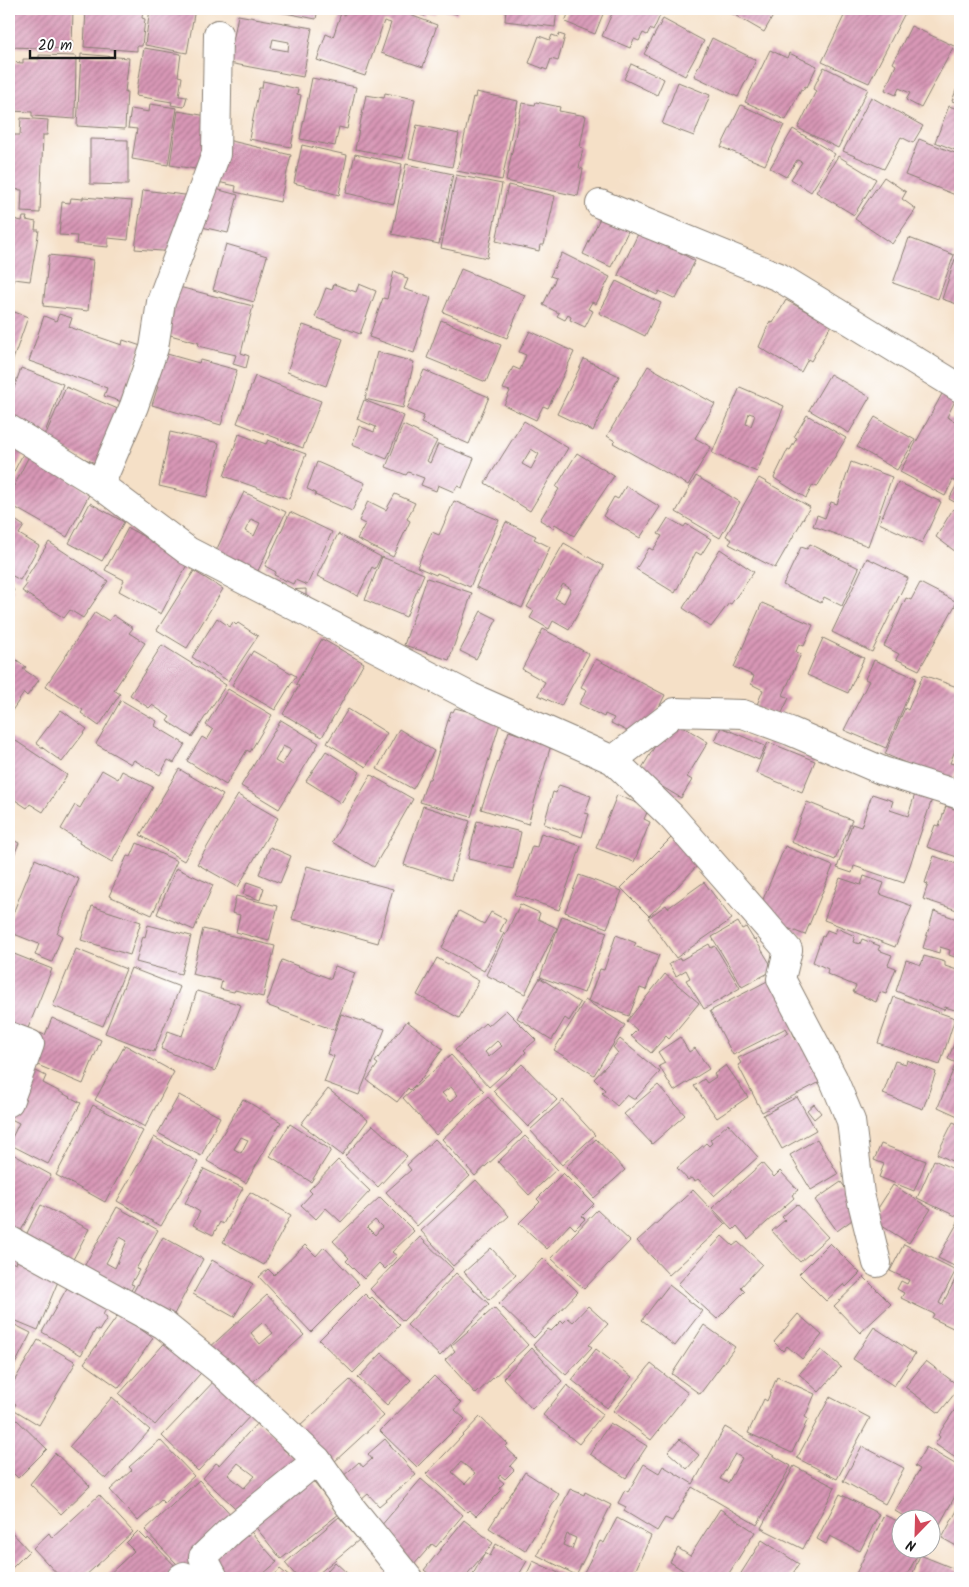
<svg xmlns="http://www.w3.org/2000/svg" width="969" height="1587" viewBox="0 0 969 1587" font-family="Kalam,sans-serif">
<style>
.building{fill:url(#building-hatch);fill-rule:evenodd}
.lines{fill:none;stroke-linecap:round;stroke-linejoin:round}
.minor-casing{stroke:#887e72;stroke-width:30}
.minor{stroke:#fff;stroke-width:28}
</style>
<defs>
<pattern id="building-hatch" width="6" height="6" patternUnits="userSpaceOnUse" patternTransform="scale(1.25)"><rect width="6" height="6" fill="#d897b6"/><path d="M-1 1l2-2M0 6l6-6M5 7l2-2" fill="none" stroke="#ae7a93"/></pattern>
</defs>
<rect width="100%" height="100%" fill="#fff"/>
<filter id="ink" filterUnits="userSpaceOnUse"><feTurbulence type="fractalNoise" baseFrequency=".02" numOctaves="2"/><feDisplacementMap in="SourceGraphic" scale="10" xChannelSelector="R" yChannelSelector="G"/><feConvolveMatrix kernelMatrix="1 2 1 2 8 2 1 2 1" color-interpolation-filters="sRGB"/></filter>
<filter id="wash" filterUnits="userSpaceOnUse"><feTurbulence type="fractalNoise" baseFrequency=".0096" numOctaves="4" result="noise"/><feDisplacementMap in="SourceGraphic" scale="20" xChannelSelector="R" yChannelSelector="G"/><feGaussianBlur stdDeviation="1.12" result="paint"/><feColorMatrix in="noise" values="0 0 0 0 0 0 0 0 0 0 0 0 0 0 0 0 0 1.4 0 .05"/><feComposite in="paint" operator="in"/></filter>
<g filter="url(#wash)">
<rect width="100%" height="100%" fill="#f5e0c7"/>
<g id="blocks">
<path class="building" d="M9,9H73L72,49L9,47Z
M86,9L143,10L142,18L145,19L142,46H137V51L84,47Z
M150,9H195L187,53L145,45Z
M275,9H318L316,19L275,11Z
M347,9H369L382,13L383,9H394L437,25L423,67L381,53L391,23L384,21L365,76L317,60L326,34L333,37L341,13L344,15Z
M401,9H437L436,14L426,12L425,16Z
M438,9H458L457,14Z
M506,9H557L555,27L505,21Z
M570,9H605L595,34L565,22Z
M614,9H663L653,31L650,29L647,35L643,33L639,41L634,39L630,48L602,36Z
M724,9H777L764,32Z
M837,9H907L869,83L822,62L844,16L835,12Z
M238,15L312,28L303,77L229,63ZM273,39L289,42L288,51L271,48Z
M663,19L704,41L685,76L644,54Z
M911,26L954,46L921,108L906,100L910,93L899,88L896,95L885,90L896,65L893,63Z
M559,34L565,36L558,61L551,59L547,70L529,63L539,36L550,40L552,35L558,37Z
M712,38L756,60L738,97L694,76Z
M144,48L181,54L178,76L182,77L179,96L187,97L184,107L171,105L172,102L136,96Z
M770,50L787,58L789,53L817,66L807,87L805,86L803,90L801,89L786,120L745,102Z
M81,54L129,58L125,92L127,91L125,129L77,126Z
M39,55L76,56L75,119L32,116V112L9,111V62L23,63V59H39Z
M631,64L664,79L657,95L624,79Z
M824,67L868,89L838,148L798,128L816,91L813,89Z
M312,78L356,87L347,129L339,127L335,146L300,139Z
M960,80V104L952,101Z
M263,81L298,89L297,94L301,95L291,147L249,139L259,88H262Z
M678,82L710,95L694,136L662,124Z
M476,92L518,101L502,180L457,171L473,97L475,98Z
M385,93L415,99L403,158L355,149L366,95L384,98Z
M871,97L923,126L913,143L901,137L884,169L843,151Z
M536,102L560,107L559,111L586,116L580,147L583,148L579,168L583,169L578,196L506,181L522,103L535,105Z
M150,104L177,108L168,165L132,159L137,129L128,128L131,109L149,112Z
M741,105L784,125L765,165L721,147Z
M949,106L960,110V152L935,142Z
M178,111L213,117L208,171L170,165Z
M21,118L48,120L47,135H43L40,213L21,212L22,190L9,189V135H20Z
M417,125L459,134L452,167L409,158Z
M793,129L835,154L811,192L791,179L802,162L797,160L786,177L770,168Z
M90,139L128,140V185L90,184Z
M223,139L291,155L280,202L235,192L236,186L213,181Z
M919,139L960,155L958,196L905,175Z
M302,145L347,155L339,195L294,183Z
M355,154L402,164L394,204L346,193Z
M838,156L876,179L854,215L816,192Z
M406,164L453,174L439,244L392,234Z
M456,175L502,184L487,258L441,248Z
M884,177L906,192L902,199L916,209L892,244L855,219Z
M508,185L555,196L544,245H540L539,251L496,241Z
M212,188L238,195L228,233L202,227Z
M143,190L193,196L175,252L135,249Z
M83,197L132,201L128,240L108,238V247L76,244L77,236L59,235L62,202L70,203L71,198L83,199Z
M601,216L630,227L611,267L583,254Z
M23,217H27L26,220L36,222L35,230H39L30,281L14,279L12,285H9V218L22,221Z
M640,230L695,261L676,299L659,291L657,295L618,275Z
M909,238L954,255L938,299L893,283Z
M226,244L267,256L254,302L213,290Z
M562,253L610,277L596,304L592,302L588,309L593,311L585,327L570,320L571,317L568,315L565,320L557,316L559,313L543,305L556,278L550,276Z
M49,255L93,260L88,311L43,306Z
M955,259L960,260V305L942,299Z
M461,269L525,295L507,338L443,312Z
M394,271L404,275V278L408,279L404,289L431,298L414,353L369,337L383,298L387,299Z
M616,281L661,303L645,336L599,313Z
M334,284L356,292L359,284L376,291L360,334L315,317L326,288L332,290Z
M175,286L253,306L241,353L249,356L246,368L233,364L236,355L198,346L199,343L163,333Z
M786,300L831,325L811,361L808,359L801,372L759,347L770,321L773,323Z
M9,310L28,317L9,371Z
M59,314L72,318L69,327L122,345L123,340L141,346L122,402L104,396L107,388L29,361L44,316L56,321Z
M441,320L501,345L486,382L427,358Z
M303,325L343,339L326,386L287,372Z
M530,331L574,352L548,408L543,406L536,420L504,405L510,391L503,389L513,367L520,370L526,355L519,352Z
M160,352L199,363L200,360L237,370L221,425L152,405L158,386L150,384Z
M377,352L414,362L403,408L365,399Z
M584,359L619,376L593,431L557,414Z
M648,366L715,404L695,438L711,447L688,485L613,443L615,441L607,436Z
M21,368L63,384L43,438L9,421V402Z
M424,370L489,397L469,444L421,423L424,416L407,409Z
M9,372L14,374L9,388Z
M830,374L870,397L849,433L809,410Z
M255,376L321,401L303,448L237,423Z
M66,387L125,412L102,466L43,441Z
M740,387L784,406L757,472L712,453ZM749,413L755,415L751,426L746,424Z
M943,392L956,399L947,417L960,424V473L956,482L953,480L945,496L900,472Z
M364,400L404,416L387,459L352,445L359,426L374,432L376,427L357,419Z
M807,415L846,438L817,487L813,485L806,498L774,478L788,449L790,450L797,438L794,437Z
M875,417L915,440L897,470L857,447Z
M524,421L568,448L530,511L485,483ZM531,449L539,454L531,469L522,464Z
M403,425L437,441L427,461L430,463L438,444L474,458L462,488L457,486L454,492L438,485L436,491L421,485L424,478L408,472L406,475L386,467Z
M170,432L219,443L207,497L159,486Z
M239,434L266,444L268,440L306,454L289,499L224,476Z
M9,445L24,452L9,481Z
M31,452L90,493L67,537L9,504V496Z
M577,453L614,476L574,536L555,524L553,528L540,520L559,489L556,487Z
M317,462L365,483L352,511L315,495L316,493L307,489Z
M851,462L892,477L868,546L813,526L817,515L825,518L831,502L837,504Z
M696,476L740,502L720,538L676,512Z
M759,478L810,507L775,568L729,544L732,540L726,536Z
M960,479V505L949,499Z
M898,482L941,502L922,543L879,523Z
M626,486L660,507L640,538L603,516L614,497L618,499Z
M244,492L286,512L255,577L213,557ZM251,519L260,523L254,536L245,531Z
M395,494L415,503L407,519L410,521L393,557L357,539L365,524L359,521L368,501L386,510Z
M454,501L499,520L470,587L437,573L436,575L417,567L432,532L439,535Z
M90,503L124,522L102,561L69,543Z
M953,509L960,513V555L936,537Z
M290,512L332,532L307,585L295,580L293,584L274,575L276,572L265,566Z
M9,516L24,526L19,534L39,546L20,580L9,574Z
M668,518L684,527L686,524L711,539L701,555L696,552L675,593L636,569L649,548L653,550L662,536L658,534Z
M506,522L536,536L534,539L550,547L522,608L476,587Z
M128,528L189,561L161,614L119,591L124,580L105,570Z
M338,534L381,557L375,569L372,567L358,596L317,576Z
M49,542L108,581L83,618L70,610L64,618L22,591L28,583L24,581Z
M564,543L604,566L569,630L553,621L549,629L530,618L534,611L527,607ZM563,584L571,589L564,603L555,598Z
M810,544L859,568L842,606L824,597L821,603L783,585L801,547L807,549Z
M720,549L754,572L731,604L729,603L711,627L683,608Z
M382,557L424,574L406,617L365,600Z
M867,558L908,578L872,652L832,632Z
M194,571L223,589L187,648L157,630Z
M427,578L472,593L449,660L404,645Z
M960,579V595L953,590Z
M920,583L957,602L919,670L896,659L899,654L884,646L906,598L911,600Z
M9,587L14,590L9,597Z
M306,589V598L287,590Z
M762,603L813,625L804,646L799,644L796,652L801,654L783,695L789,698L780,717L756,707L763,690L751,684L754,676L734,667Z
M481,611L497,619L476,659L460,651Z
M95,612L109,621L113,615L133,628L129,633L145,643L114,690L120,694L99,726L81,713L83,710L45,687Z
M217,618L230,627L233,622L236,625L238,623L258,636L228,681L192,657Z
M543,629L589,654L561,706L538,695L545,682L522,669Z
M823,638L864,658L848,693L807,675Z
M322,639L364,663L322,737L283,714L299,686L296,684Z
M162,645L226,685L192,737L167,721L170,717L152,705L149,708L130,695Z
M253,651L296,676L275,710L232,685Z
M9,654L26,667L23,669L39,680L27,696L24,693L9,715Z
M596,659L665,695L647,731L635,735L611,723L614,718L605,714L604,717L579,704L587,690L581,687Z
M874,660L916,678L886,748L844,730L869,681L865,679Z
M923,675L960,688V738L950,763L958,765L951,783L885,754L905,708L908,710Z
M228,689L272,715L250,752L247,750L226,785L187,761L202,737L207,740L213,730L206,725Z
M121,700L157,721L155,726L185,744L174,763L168,760L160,775L134,760L131,764L96,744Z
M455,708L501,720L471,817L420,802L428,779H430L451,711L453,712Z
M348,709L387,733L366,767L327,743Z
M61,710L87,729L62,762L36,743Z
M671,719L708,742L687,777L692,780L681,798L639,773Z
M281,720L319,743L279,809L241,786ZM283,746L291,750L282,765L275,761Z
M721,727L765,746L759,760L715,741Z
M399,729L434,751L413,789L377,769Z
M509,731L551,745L528,824L481,809Z
M10,737L67,775L43,812L30,804L27,808L9,796Z
M768,742L815,761L802,792L756,773Z
M326,751L360,772L341,803L306,781Z
M179,769L223,795L184,861L140,835Z
M102,770L118,779L122,771L153,787L112,862L79,843L80,841L61,829L75,805L80,808Z
M371,775L413,799L374,867L332,842Z
M559,785L591,796L585,813L589,814L582,837L544,824L553,792L556,793Z
M872,794L893,801L890,810L908,816L915,794L933,796L904,883L854,866L852,873L837,868L852,824L861,827Z
M238,795L278,818L238,887L197,864Z
M617,795L649,808L644,819L650,822L634,862L596,848Z
M807,802L852,820L835,860L791,842Z
M423,806L470,821L451,880L404,865Z
M946,806L960,811V858L927,847L935,825L939,826Z
M477,821L521,832L513,869L468,859Z
M541,833L581,846L559,910L515,895L532,846L537,847Z
M673,836L700,863L649,916L621,888Z
M9,838L19,843L9,867Z
M137,843L177,861L152,915L109,896L127,856L131,857Z
M785,846L833,866L805,935L772,922L759,909Z
M270,847L291,856L280,883L259,874Z
M934,856L960,865V911L923,899L928,884L925,883Z
M35,859L79,879L57,933L62,936L52,962L35,955L39,944L9,932V923Z
M307,866L393,889L378,943L292,919Z
M176,868L213,885L194,930L157,914Z
M579,875L622,891L607,928L565,912Z
M864,876L884,883L880,894L912,906L895,947L824,920L840,878L861,885Z
M247,882L264,888L260,900L243,894Z
M704,882L732,919L676,958L648,918L666,905L668,908Z
M236,896L278,906L269,941L236,932L240,915L232,913Z
M520,904L540,913L538,919L557,928L525,994L486,975Z
M92,906L141,922L130,955L81,940Z
M459,911L484,924L491,912L506,920L500,931L504,933L484,971L442,948Z
M934,911L960,920V959L949,955L950,950L940,947L939,953L923,948Z
M562,916L607,932L584,993L540,977Z
M738,922L742,929L746,927L754,940L755,939L774,970L742,987L712,937Z
M148,925L191,936L181,974L136,962L143,936L145,937Z
M837,928L855,936L853,942L860,944L862,939L880,946L878,950L892,955L888,965L896,968L886,994L880,992L876,1002L853,992L856,986L827,974L828,969L813,962L822,936L824,937L827,930L835,933Z
M203,929L275,946L263,997L235,990L234,992L220,989L222,981L192,974Z
M616,935L636,943L634,946L659,955L646,990L640,988L629,1016L588,1001L600,969L604,970Z
M709,944L711,948L715,946L740,988L704,1009L686,980L690,978L686,970L676,976L669,964L680,958L681,960Z
M76,949L126,969L103,1026L53,1006Z
M9,952L52,969L26,1033L9,1026Z
M924,956L945,962V966L960,971V1004L958,1011L945,1007L944,1010L896,991L906,960L921,965Z
M437,958L479,981L459,1018L417,995Z
M282,960L331,979L335,966L355,973L334,1030L266,1005Z
M131,968L180,987L154,1052L105,1033Z
M665,974L699,1003L669,1039L666,1036L651,1053L631,1036L637,1030L627,1021Z
M775,977L798,1028L792,1031L796,1040L801,1038L824,1080L762,1112L738,1065L741,1063L738,1058L789,1033L786,1028L733,1055L710,1011Z
M540,978L580,1003L569,1021L565,1018L552,1040L517,1018Z
M197,991L241,1005L215,1071L161,1049L168,1031L182,1036Z
M894,997L955,1018L940,1065L878,1043Z
M585,1000L625,1025L594,1075L554,1050Z
M506,1010L536,1040L524,1050L526,1052L517,1062L489,1087L455,1050L485,1023L488,1026ZM497,1041L502,1046L489,1057L485,1052Z
M341,1014L385,1029L359,1095L324,1082L334,1056L327,1054Z
M52,1018L101,1040L83,1084L28,1061L40,1033L45,1035Z
M407,1021L443,1049L421,1079L410,1090L408,1088L397,1102L367,1080L378,1064L375,1062Z
M960,1029V1117L938,1107L956,1063L948,1059Z
M680,1037L689,1052L695,1048L709,1069L674,1091L659,1066L665,1063L658,1052Z
M620,1039L660,1072L635,1099H633L627,1095L617,1106L602,1093L605,1090L594,1079L618,1053L613,1047Z
M125,1045L174,1072L145,1127L95,1100Z
M451,1055L484,1091L436,1135L403,1098ZM451,1087L458,1095L450,1102L442,1093Z
M907,1060L936,1072L923,1109L883,1094L895,1061L906,1064Z
M522,1064L557,1100L528,1127L493,1091Z
M726,1065L748,1097L717,1118L694,1086L704,1079L707,1083L716,1077L714,1074Z
M32,1069L46,1076L43,1083L81,1103L48,1164L9,1144L19,1123L9,1118V1113Z
M658,1085L685,1115L652,1144L624,1114Z
M328,1089L368,1120L342,1155L301,1124Z
M179,1095L220,1117L201,1156L158,1133Z
M488,1097L522,1133L475,1176L442,1139Z
M797,1097L816,1130L782,1149L763,1115Z
M243,1099L281,1122L246,1183L207,1161ZM241,1137L248,1140L241,1153L234,1149Z
M563,1100L595,1135L562,1165L530,1130Z
M814,1104L821,1113L814,1119L807,1110Z
M93,1105L143,1131L105,1202L56,1175Z
M953,1122L960,1125V1165L937,1154Z
M290,1124L331,1150L311,1182L270,1156Z
M728,1124L758,1157L714,1196L698,1179L695,1181L691,1178L688,1180L677,1168L706,1143L709,1146L712,1143L710,1140Z
M373,1125L407,1156L378,1187L345,1156Z
M525,1136L557,1169L529,1195L498,1162Z
M154,1137L198,1162L161,1226L117,1201Z
M435,1139L470,1176L417,1226L386,1192L411,1170L407,1165Z
M596,1139L625,1170L594,1198L566,1167Z
M817,1139L838,1174L811,1190L790,1155Z
M881,1144L926,1161L914,1191L879,1177L884,1164L874,1160Z
M9,1152L51,1175L16,1240L9,1236Z
M338,1160L370,1191L341,1222L326,1208L316,1219L301,1205L312,1193L309,1190Z
M934,1160L960,1172V1218L917,1198Z
M762,1163L774,1177L780,1171L798,1190L792,1195L794,1198L748,1239L737,1226L733,1230L712,1208Z
M204,1169L243,1188L223,1224L220,1222L213,1235L193,1225L200,1212L185,1203Z
M563,1173L594,1204L582,1216L585,1219L575,1229L570,1224L547,1249L519,1223L540,1202L537,1199Z
M476,1180L509,1216L453,1266L421,1231Z
M841,1182L863,1212L837,1231L815,1200Z
M893,1185L931,1209L909,1243L871,1219Z
M693,1190L725,1224L669,1275L637,1241Z
M250,1192L291,1215L264,1265L223,1242Z
M380,1197L414,1231L392,1252L397,1256L385,1269L379,1263L364,1279L346,1261L349,1258L333,1241ZM375,1220L382,1227L375,1235L367,1227Z
M797,1204L828,1237L800,1262L772,1231L785,1220L782,1217Z
M41,1205L89,1229L69,1267L22,1243Z
M117,1207L158,1230L136,1269L139,1270L131,1284L134,1285L127,1298L81,1272ZM120,1237L127,1241L115,1268L106,1263Z
M597,1210L630,1241L584,1289L551,1258Z
M958,1222L960,1224V1255L954,1266L938,1258Z
M722,1236L733,1246L738,1242L762,1264L741,1287L745,1291L717,1319L678,1284Z
M163,1237L203,1259L170,1322L129,1300Z
M420,1237L453,1269L403,1321L370,1289Z
M830,1243L860,1273L846,1287L844,1284L826,1301L799,1274Z
M904,1244L956,1270L939,1303L942,1305L960,1270V1307L957,1315L960,1318L955,1329L932,1318L934,1314L901,1298L904,1293L897,1289L901,1281L907,1284L909,1280L890,1271Z
M305,1245L316,1256L324,1247L359,1284L311,1332L259,1277L268,1269L274,1275Z
M491,1248L516,1275L489,1300L464,1272Z
M18,1257L61,1274L38,1330L9,1318V1261L16,1264Z
M543,1258L578,1292L534,1338L499,1304Z
M212,1260L253,1284L234,1317L193,1294Z
M456,1273L489,1304L440,1356L407,1325Z
M864,1277L891,1304L860,1333L834,1306Z
M71,1281L109,1303L103,1315L107,1318L99,1331L96,1329L81,1355L42,1332Z
M669,1285L702,1311L675,1346L642,1320Z
M365,1294L370,1299L372,1297L400,1325L353,1373L319,1340Z
M267,1295L304,1335L245,1389L208,1349ZM263,1322L273,1333L260,1344L251,1333Z
M588,1306L608,1324L589,1345L592,1347L566,1375L533,1345L548,1329L551,1331L561,1321L563,1323L568,1318L573,1322Z
M494,1308L528,1345L476,1394L445,1360L455,1351L451,1346Z
M119,1314L153,1338L119,1388L84,1363Z
M798,1314L822,1335L802,1359L787,1346L783,1351L774,1342Z
M9,1322L31,1333L9,1376Z
M704,1325L735,1347L700,1394L672,1374Z
M874,1327L915,1354L894,1386L853,1359Z
M171,1336L207,1366L155,1425L119,1394Z
M38,1340L76,1362L39,1425L13,1409L16,1404L9,1400V1390Z
M532,1348L562,1381L532,1409L503,1378Z
M596,1349L632,1377L607,1408L572,1380Z
M821,1350L841,1367L819,1392L799,1374Z
M382,1353L411,1380L387,1405L358,1378Z
M926,1361L960,1387L939,1413L905,1387Z
M651,1364L688,1393L651,1440L613,1411Z
M434,1376L461,1403L455,1410L465,1419L417,1467L380,1431Z
M777,1377L815,1394L805,1417L808,1419L792,1453L748,1433L764,1399L767,1401Z
M217,1378L254,1412L198,1471L162,1436Z
M350,1380L384,1416L333,1463L299,1427Z
M567,1385L603,1414L579,1444L543,1415Z
M112,1397L150,1430L106,1479L69,1447Z
M830,1397L870,1418L837,1479L797,1458Z
M960,1402V1461L935,1444L940,1437L938,1435Z
M480,1417L508,1444L505,1447L517,1458L510,1466L514,1470L505,1479L500,1475L498,1478L504,1483L499,1488L501,1491L476,1516L469,1510L467,1512L426,1474ZM461,1462L475,1473L465,1484L452,1472Z
M15,1418L47,1449L18,1478L9,1469V1424Z
M258,1422L285,1446L283,1449L296,1460L245,1517L203,1478L216,1463L219,1465ZM238,1463L255,1476L244,1488L228,1475Z
M610,1423L647,1446L626,1478L590,1454Z
M725,1427L791,1466L757,1525L692,1487L672,1521L665,1518L657,1531L624,1511L626,1507L618,1503L625,1490L628,1492L644,1464L659,1473L663,1466L693,1484ZM735,1454L742,1458L728,1483L720,1479Z
M385,1439L416,1475L379,1506L368,1494L361,1500L341,1478L359,1462L363,1467L372,1459L368,1454Z
M680,1439L699,1455L687,1469L668,1452Z
M160,1440L194,1476L164,1503L161,1500L138,1521L110,1490L132,1470L129,1467Z
M862,1446L904,1468L885,1504L843,1481Z
M926,1447L960,1467V1487L935,1533L932,1531V1520H910L895,1511L920,1469L915,1466Z
M55,1453L90,1486L61,1514L30,1484Z
M794,1466L835,1487L803,1549L761,1528Z
M525,1472L559,1494L525,1551L489,1528Z
M307,1474L339,1514L281,1559L250,1520Z
M421,1479L463,1515L436,1547L432,1544L412,1567L374,1534Z
M199,1480L236,1520L190,1578L145,1530Z
M570,1489L584,1495L585,1492L611,1505L576,1575L537,1555ZM567,1534L576,1538L572,1549L563,1545Z
M840,1494L879,1514L860,1551L830,1536L826,1544L817,1539Z
M99,1495L133,1532L83,1578H61L33,1548L49,1533L52,1538Z
M960,1505V1548L942,1538Z
M720,1509L755,1532L726,1578H695L670,1562L678,1548L690,1556Z
M884,1515L902,1523V1550H920L907,1575L905,1574L903,1578H854Z
M339,1517L359,1540L313,1578H298L285,1563Z
M617,1518L651,1536L632,1578H581L600,1541L604,1543Z
M464,1520L493,1543L485,1553L490,1556L496,1544L527,1561L517,1578H471L484,1554L464,1578H434L424,1570Z
M246,1526L277,1562L263,1574L266,1577L264,1578H219L208,1565Z
M9,1529L29,1551L9,1571Z
M138,1531L147,1540L148,1538L182,1573L177,1578H105L134,1551L126,1543Z
M762,1540L799,1564L790,1578H738Z
M920,1555L960,1571L959,1578H911Z
M533,1561L569,1578H525Z
M335,1562L348,1574L351,1578H321Z
M280,1569L291,1578H272Z
M386,1573L391,1578H381Z"/>
</g>
</g>
<g filter="url(#ink)">
<use href="#blocks" fill-opacity="0" stroke="#887e72" stroke-width="1"/>
<g class="lines">
<defs>
<path id="minor" d="M600,204L779,277L960,388
M9,429L100,485L188,551L471,697L613,760L675,712L743,714L790,731L883,771L960,795
M100,485L134,406L154,348L161,302L216,154L218,34
M613,760L671,816L788,950L781,979L833,1078L851,1121L860,1194L877,1263
M9,1036L30,1044L9,1102
M9,1240L164,1325L222,1372L317,1460L348,1504L408,1578
M181,1578L184,1576L187,1578
M214,1578L203,1557L230,1531L317,1460"/>
</defs>
<use href="#minor" class="minor-casing"/>
<use href="#minor" class="minor"/>
</g>
</g>
<rect width="969" height="1587" fill="none" stroke="#fff" stroke-width="30"/>
<g transform="translate(916 1534) rotate(203)"><circle r="24" fill="#ffffff" stroke="#a4a4a4"/>
<path d="M0-4L9 19L0 12L-9 19Z" fill="#d1495b"/>
<text y="-8" font-size="14" font-weight="bold" text-anchor="middle" fill="#1c1c1c">N</text>
</g>
<path d="M30 50v8h85v-8" fill="none" stroke="#1c1c1c" stroke-width="2.5"/>
<text x="38" y="50" font-size="15" fill="#1c1c1c" stroke="#ffffff" stroke-width="4" paint-order="stroke">20 m</text>
</svg>
